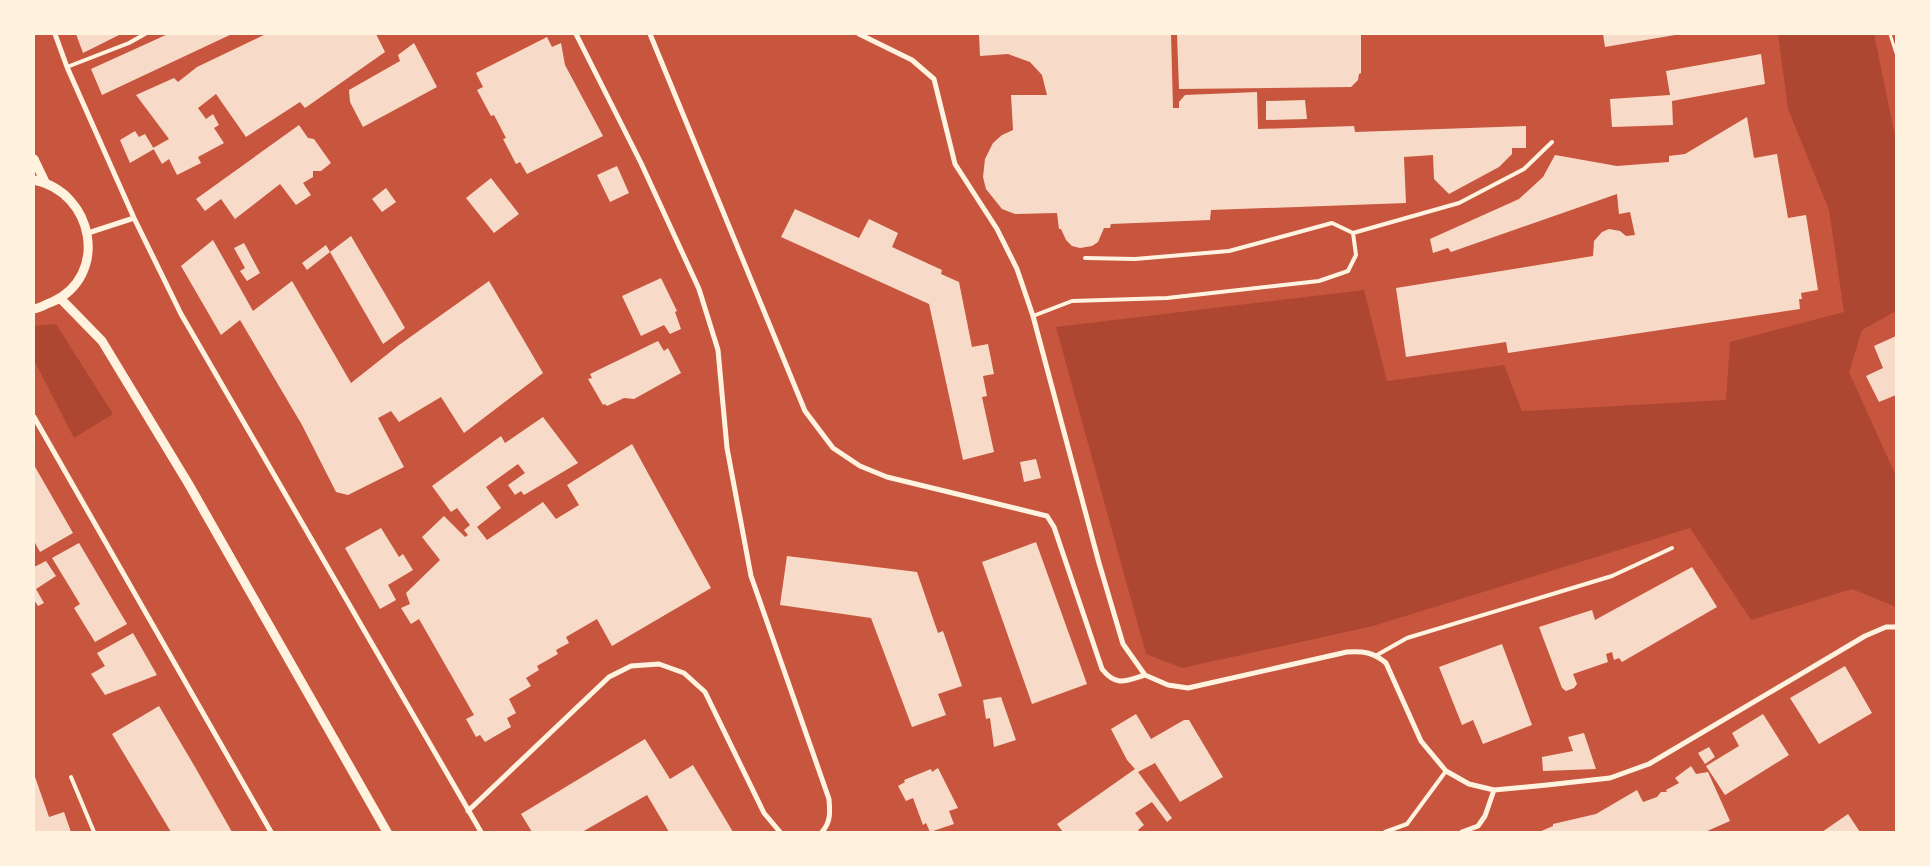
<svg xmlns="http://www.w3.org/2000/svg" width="1930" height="866" viewBox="0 0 1930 866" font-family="Ubuntu,sans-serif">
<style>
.green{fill:#ae4732}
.building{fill:#f7dbc8}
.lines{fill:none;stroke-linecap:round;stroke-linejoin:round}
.path{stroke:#fff3e0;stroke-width:3}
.service{stroke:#fff3e0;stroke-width:4}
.minor{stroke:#fff3e0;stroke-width:5}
.tertiary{stroke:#fff3e0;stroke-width:9}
</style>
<rect width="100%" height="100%" fill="#c8553d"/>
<path class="green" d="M1778,34H1874L1896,141V311L1862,330L1849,372L1896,476V607L1852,589L1751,620L1690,528L1373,626L1182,668L1146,654L1056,327L1364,290L1387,381L1504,365L1522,411L1726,400L1730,342L1844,312L1829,210L1788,109Z
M56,324L113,414L74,438L34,360V326Z"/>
<path class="building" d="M76,34H121L83,53Z
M168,34H232L102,95L91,69Z
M266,34H376L385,52L305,108L300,102L246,137L216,94L198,108L206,119L213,114L219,125L214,128L224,143L198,157L201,163L177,175L169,159L162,164L153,148L169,139L136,95L174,78L178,82L197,67Z
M979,34H1171L1173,108H1179V102L1185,95L1257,92L1258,129L1354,126L1355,132L1526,126V148H1512V154L1499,167L1449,194L1434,179L1433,155L1404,157L1406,203L1211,210L1210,220L1111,224L1110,228H1104L1098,242L1092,246L1080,248L1072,246L1066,240L1061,229H1059L1057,213L1015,214L1002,209L986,189L983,177L985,159L993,143L1002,135L1013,130L1011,95H1047L1042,75L1030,62L1008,54L980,56Z
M1177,34H1361V73L1359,74L1358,80L1351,87L1179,89Z
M1603,34H1675V35L1605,47Z
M547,37L552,47L561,43L565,65L603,136L527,174L520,162L516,164L503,139L506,138L494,115L491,116L477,90L483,87L476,73Z
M414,43L437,87L363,127L350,102L349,90L400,61L398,55Z
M1761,54L1765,84L1672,101L1673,125L1612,127L1610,99L1670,95L1666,71Z
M1305,100L1307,119L1266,120V101Z
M1747,117L1754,158L1777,154L1788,218L1806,215L1818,290L1801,293L1802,299H1799L1800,309L1508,353L1506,342L1406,357L1396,288L1593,256L1594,241L1602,232L1609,229L1620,231L1626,236L1635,235L1630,212L1619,214L1617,194L1451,252L1448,248L1433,253L1430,239L1519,199L1543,177L1555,155L1617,166L1669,162V156L1685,154Z
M299,125L308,138L314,139L331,163L321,171H313V177L303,183L311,195L296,205L280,184L235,219L221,199L205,211L196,199Z
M135,131L139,137L145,134L154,149L130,163L120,140Z
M617,166L629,193L610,202L597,175Z
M491,178L519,214L494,233L466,198Z
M386,188L396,202L382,212L372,199Z
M795,209L859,238L869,219L898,233L892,247L942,270L941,274L959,282L972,347L988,344L994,374L983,376L987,396L982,397L994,452L963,460L929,304L781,237Z
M351,236L405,328L383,344L330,252Z
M213,240L253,311L292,281L351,383L399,345L489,281L543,373L464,433L441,397L399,422L391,411L378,418L404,467L348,495L336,492L302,425L240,320L221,335L181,266Z
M244,243L260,273L247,281L240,271L245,268L234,248Z
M326,245L330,252L307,270L302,263Z
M661,278L677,311L675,312L681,329L670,334L664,325L641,336L622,296Z
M1896,336V395L1879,402L1866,376L1883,368L1874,346Z
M658,341L664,351L668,348L681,373L634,399L624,398L607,406L605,404L603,405L588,379L592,378L590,374Z
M543,417L578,463L524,495L521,491L515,495L508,485L525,473L518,464L486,487L501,508L477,527L487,540L543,502L556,519L579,505L567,485L632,444L711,588L612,646L597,619L566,637L569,643L556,650L558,654L537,666L539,670L526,678L531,686L509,699L516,713L507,718L511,727L485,742L480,735L476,737L466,719L474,715L419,619L411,624L401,608L410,604L406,593L440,560L422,537L444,516L465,537L468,535L464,530L470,525L457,508L451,512L432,486L501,436L505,443Z
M1036,459L1041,478L1024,482L1020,462Z
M34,465L73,533L40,552L34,541Z
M381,528L399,557L403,554L413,570L388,585L396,600L380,609L345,548Z
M1036,542L1087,684L1032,704L982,562Z
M79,543L127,624L95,642L74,608L80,604L52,558Z
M787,556L917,572L938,633L943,631L962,686L938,694L946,715L912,727L871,618L780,605Z
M46,561L56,576L36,589L44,603L38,606L34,600V567Z
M1692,567L1717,607L1622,662L1619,658L1614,660L1612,652L1606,654L1608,662L1573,674L1577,684L1574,688L1566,691L1562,688L1539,627L1592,610L1595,620Z
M133,633L157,675L105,695L91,674L105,666L97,653Z
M1502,644L1532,725L1483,744L1473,720L1462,725L1439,667Z
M1845,666L1872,713L1819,744L1790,698Z
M1001,697L1016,740L994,747L990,718L986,719L983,700Z
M159,706L195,767L232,832H171L112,734Z
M1136,714L1151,739L1184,720H1189L1223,777L1180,802L1155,763L1138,772L1172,818L1167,822L1152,802L1135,813L1144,825L1138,830L1140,832H1063L1057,824L1135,769L1127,760L1111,729Z
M1763,714L1789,755L1725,795L1706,766L1739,746L1732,733Z
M1584,733L1596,769L1543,771L1542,757L1573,751L1568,737Z
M645,739L670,779L693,765L733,832H669L647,795L582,832H532L521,814Z
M1709,747L1715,757L1705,764L1698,753Z
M1691,766L1696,774L1708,772L1730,821L1705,832H1539L1553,826V824L1596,814L1637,790L1643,802L1657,797L1661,792H1667L1666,790L1679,783L1675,778Z
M938,768L958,808L949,811L954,824L930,832L926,823L923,825L913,798L906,801L898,786L905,782L904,780L931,769L932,772Z
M34,774L49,817L64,812L71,832H34Z
M1848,814L1860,832H1822Z"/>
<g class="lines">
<path class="path" d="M1890,34L1896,53"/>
<path class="service" d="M67,67L129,43L145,34
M1353,233L1459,203L1524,169L1552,142
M1033,316L1072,301L1167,298L1319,281L1348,271L1356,255L1353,233L1332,223L1229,251L1135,259L1085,258
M1377,655L1407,638L1612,576L1672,548
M71,777L94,832
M1385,832L1407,824L1446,771"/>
<path class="minor" d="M55,34L67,67L134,218L181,314L481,832
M576,34L641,163L699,289L718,350L727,448L751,576L829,799C830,812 831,822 822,832
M650,34L805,411L833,448L860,466L887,477L1047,516L1054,527L1102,669C1116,687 1126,681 1145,675
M859,34L912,60L934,79L955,164L997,229L1017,269L1033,316L1099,563L1123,644L1145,675L1168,685L1188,688L1347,652C1363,651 1373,652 1386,663L1421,741L1446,771L1469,784L1494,790L1547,785L1610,778L1649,764L1865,636L1886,627H1896
M88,233L134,218
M34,417L271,832
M468,811L609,677L631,666L659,664L684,673L705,692L764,813L780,832
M1462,832L1478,826L1485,816L1494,790"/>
<path class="tertiary" d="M34,159L45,182
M34,180C94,192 110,276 52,302C46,304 40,308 34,309
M60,298L102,341L188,483L387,832"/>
</g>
<rect width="1930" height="866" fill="none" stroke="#fff3e0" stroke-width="70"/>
</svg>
